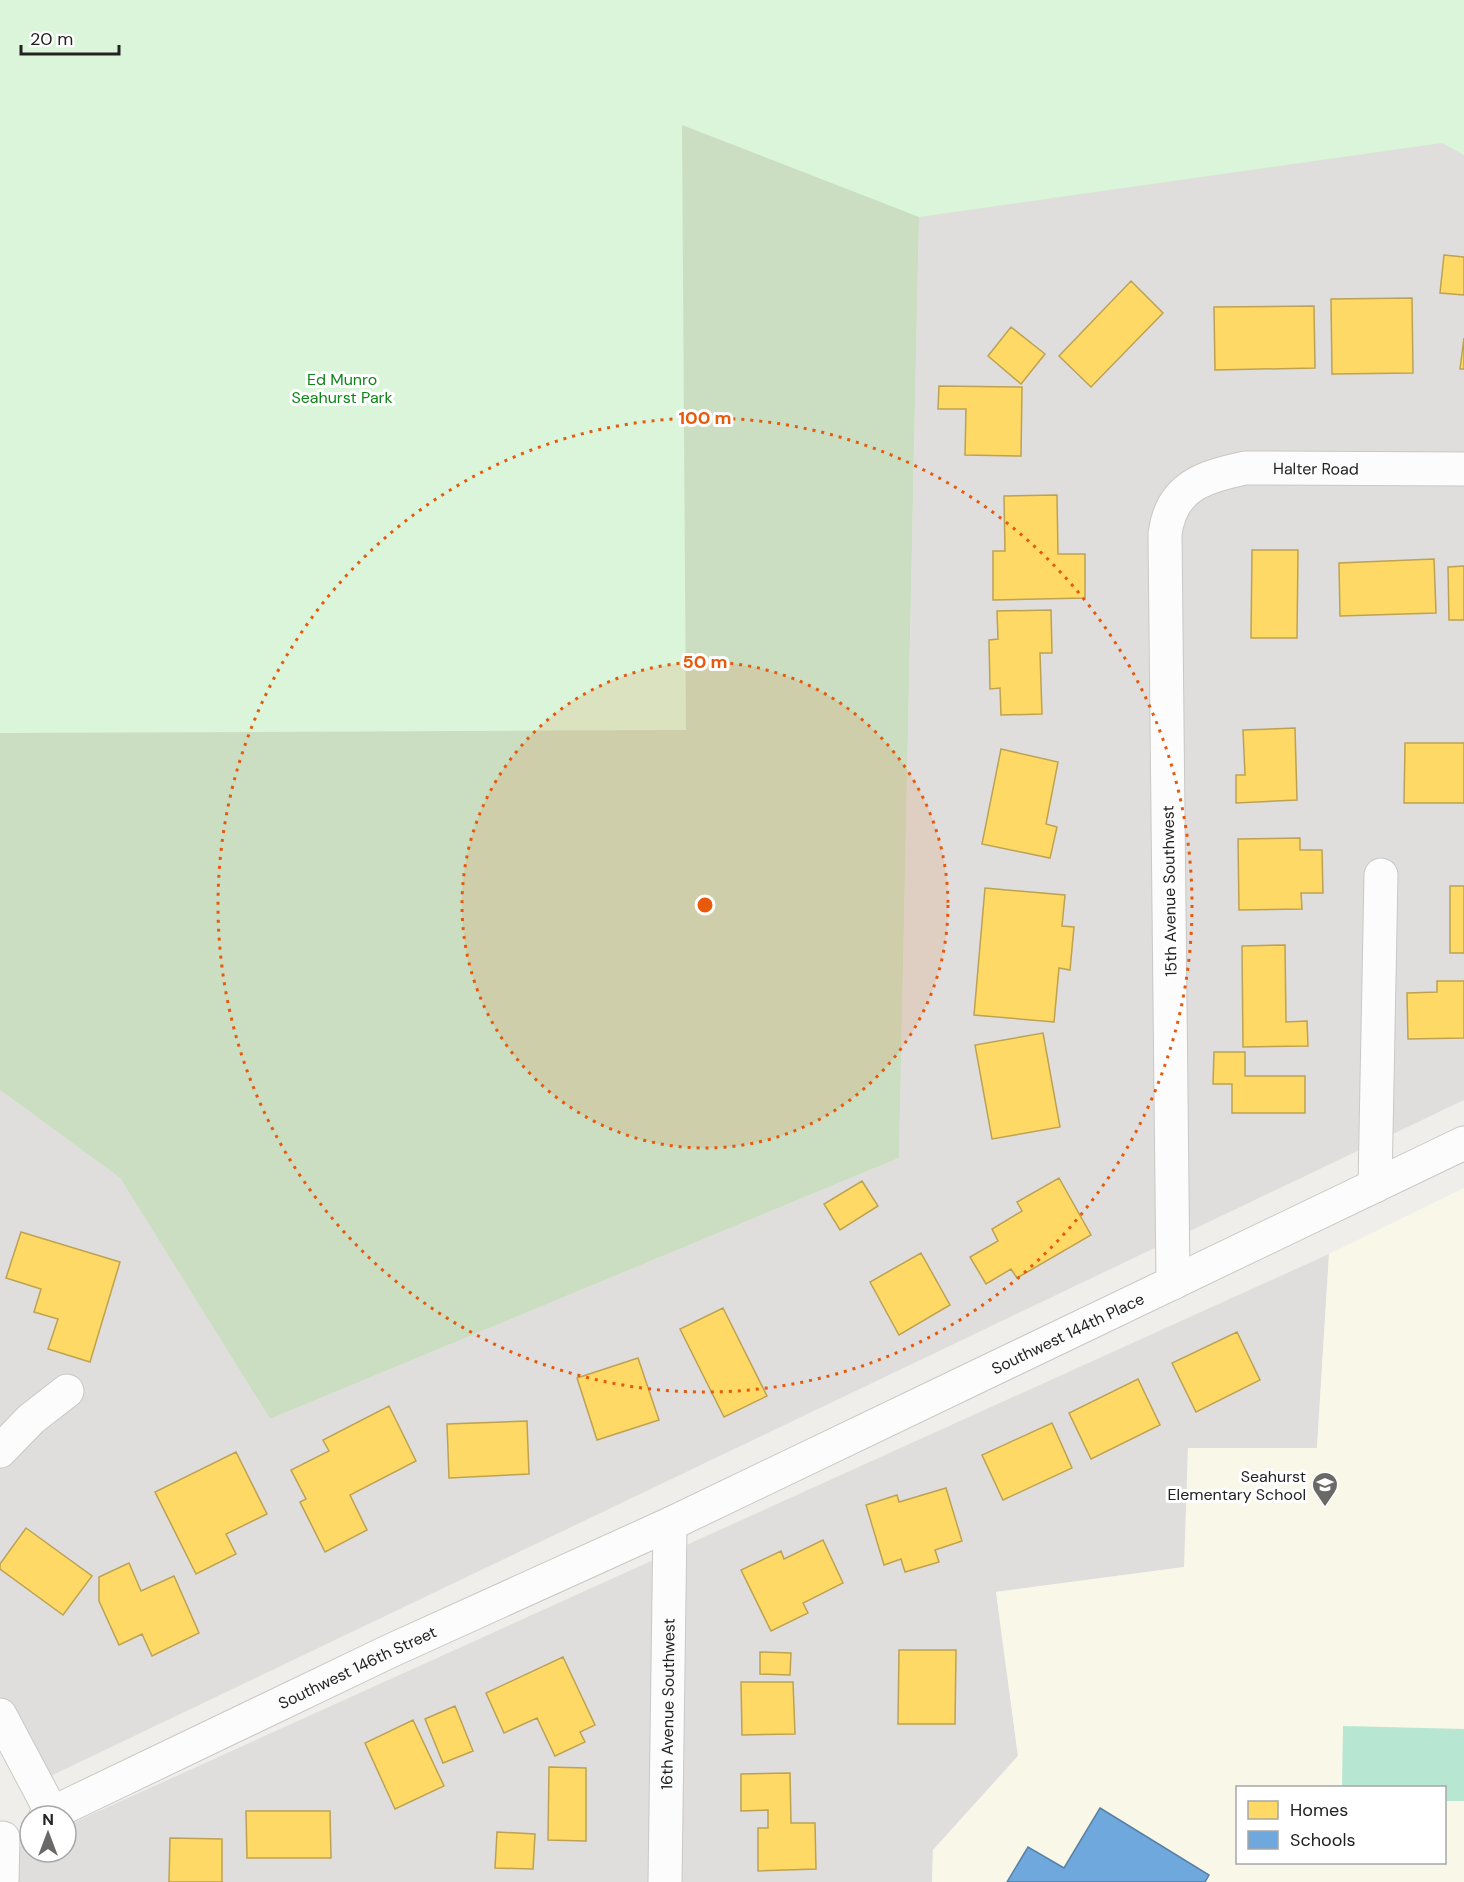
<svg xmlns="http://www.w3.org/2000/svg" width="1464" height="1882" viewBox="0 0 1464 1882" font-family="'DM Sans',sans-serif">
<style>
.residential{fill:#dfdedc}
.education{fill:#f8f7e8;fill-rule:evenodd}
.forest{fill:#cbdec1}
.park{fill:#daf5da}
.pitch{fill:#b7e6d2}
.homes{fill:#ffd966;stroke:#bda252;stroke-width:1.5}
.schools{fill:#6fa8dc;stroke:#5880a4;stroke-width:1.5}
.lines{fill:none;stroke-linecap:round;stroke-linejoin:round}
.minor-casing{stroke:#c9c8c7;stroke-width:35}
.minor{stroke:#fdfcfc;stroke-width:33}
.ring{fill:none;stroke:#e8590c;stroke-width:3;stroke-dasharray:3 6}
.labels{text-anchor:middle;stroke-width:6;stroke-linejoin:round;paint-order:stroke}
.park-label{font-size:16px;fill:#0c8416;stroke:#fff}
.street-label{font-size:16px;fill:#222;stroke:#fff}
.poi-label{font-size:16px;fill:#222;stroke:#fff;text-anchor:end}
.centre{fill:#e8590c;stroke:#fff;stroke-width:3}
.ring-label{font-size:18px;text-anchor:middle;font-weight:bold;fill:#e8590c;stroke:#fff;stroke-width:6;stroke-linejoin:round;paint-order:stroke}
</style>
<rect width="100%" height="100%" fill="#f0eeeb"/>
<path class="residential" d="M1442,143L1464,155V1100L36,1783L0,1715V1090L120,1178L270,1419L899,1158L919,217Z
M1329,1254L1317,1448H1188L1185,1567L996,1592L1018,1756L933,1850L932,1882H0V1856L30,1842V1852H66V1826Z"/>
<path class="education" d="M1464,1188V1882H932L933,1850L1018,1756L996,1592L1184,1567L1188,1448H1317L1329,1254ZM1238,1788H1444V1862H1238Z"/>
<path class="forest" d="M0,0H1464V155L1442,143L919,217L899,1158L270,1419L120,1178L0,1090Z"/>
<path class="park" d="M0,0H1464V155L1442,143L919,217L682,125L686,730L0,733Z"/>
<path class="pitch" d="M1343,1726L1464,1729V1801H1445L1444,1788L1342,1787Z"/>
<path class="homes" d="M1444,255L1464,257V295L1440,293Z
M1131,281L1163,313L1091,387L1059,356Z
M1412,298L1413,373L1332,374L1331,299Z
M1314,306L1315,368L1215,370L1214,307Z
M1011,327L1045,354L1021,384L988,356Z
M1464,338V369H1460Z
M939,386L1022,387L1021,456L965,455L966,409H938Z
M1057,495L1058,554H1085V598L993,600V551H1005L1004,496Z
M1252,550H1298L1297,638H1251Z
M1434,559L1436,613L1340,616L1339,563Z
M1464,566V620H1449L1448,567Z
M1051,610L1052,653H1040L1042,714L1001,715L1000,688L990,689L989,640L998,639L997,611Z
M1295,728L1297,800L1236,803V775H1245L1243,730Z
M1405,743H1464V803H1404Z
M1001,749L1058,762L1046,824L1057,827L1050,858L982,844Z
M1300,838V850H1322L1323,893H1301L1302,909L1239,910L1238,839Z
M1450,886H1464V953H1450Z
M985,888L1065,895L1062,926L1074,927L1070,970L1059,968L1054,1022L974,1015Z
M1285,945L1286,1022L1307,1021L1308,1046L1243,1047L1242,946Z
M1437,981H1464V1038L1408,1039L1407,993L1437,992Z
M1043,1033L1060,1127L992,1139L975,1045Z
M1214,1052H1245V1076H1305V1113H1232V1084H1213Z
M1059,1178L1091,1235L1017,1278L1011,1269L986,1284L970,1257L998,1241L992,1229L1022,1211L1017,1202Z
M862,1181L878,1206L840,1230L824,1204Z
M21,1232L120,1262L90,1362L48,1349L58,1319L34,1312L41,1289L6,1278Z
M921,1253L950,1305L899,1335L870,1282Z
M723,1308L767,1396L724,1417L680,1329Z
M1237,1332L1260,1380L1196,1412L1172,1363Z
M638,1358L659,1420L597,1440L577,1378Z
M1138,1379L1160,1425L1091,1459L1069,1413Z
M389,1406L416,1461L350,1495L367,1530L325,1552L300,1502L306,1499L291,1470L329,1451L323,1440Z
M527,1421L529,1474L449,1478L447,1424Z
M1052,1423L1072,1468L1003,1500L982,1455Z
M236,1452L267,1514L226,1534L236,1554L196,1574L155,1492Z
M946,1488L962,1541L935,1550L939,1562L905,1572L901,1559L884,1565L866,1505L897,1495L899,1502Z
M26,1528L92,1576L63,1615L0,1569V1564Z
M823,1540L843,1583L803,1603L808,1613L771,1631L741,1570L781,1551L784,1559Z
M129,1563L141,1591L174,1576L199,1633L152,1656L142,1634L119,1645L99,1601V1577Z
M899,1650H956L955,1724H898Z
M760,1652L791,1653L790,1675L760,1674Z
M563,1657L595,1725L580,1732L585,1742L555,1756L537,1718L504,1733L486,1693Z
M741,1682H793L795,1734L742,1735Z
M455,1706L473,1751L443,1763L425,1719Z
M413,1720L444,1786L395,1809L365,1743Z
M549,1767L586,1768V1841L548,1840Z
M790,1773L791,1823H815L816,1869L758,1871V1828H768V1810L741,1811V1774Z
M246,1811H330L331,1858H247Z
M497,1832L535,1834L533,1869L495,1868Z
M170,1838L222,1839V1882H169Z"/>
<path class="schools" d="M1100,1808L1209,1875L1205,1882H1007L1028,1847L1064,1868Z"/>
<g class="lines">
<defs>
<g id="minor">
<path d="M1375,1186L1381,875"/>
<path id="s1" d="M1173,1283L1165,534C1171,486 1204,477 1245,468L1464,469"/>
<path d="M0,1451L31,1419L67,1391"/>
<path d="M0,1715L52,1813"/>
<path id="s2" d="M46,1816L390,1651L670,1524L1464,1143"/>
<path d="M2,1882L3,1838"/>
<path id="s3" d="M665,1882L670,1524"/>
</g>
</defs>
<use href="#minor" class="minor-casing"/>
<use href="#minor" class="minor"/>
</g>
<circle cx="705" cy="905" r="243" fill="#e8590c" fill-opacity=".12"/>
<g class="ring">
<circle cx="705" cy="905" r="243"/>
<circle cx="705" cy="905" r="487"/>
</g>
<defs>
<symbol id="school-pin" viewBox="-11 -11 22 30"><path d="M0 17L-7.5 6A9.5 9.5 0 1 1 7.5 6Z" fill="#6a6968" stroke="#fff"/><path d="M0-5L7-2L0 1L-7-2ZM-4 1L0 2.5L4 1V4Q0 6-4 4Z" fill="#fff"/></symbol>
</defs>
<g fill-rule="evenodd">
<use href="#school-pin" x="1310" y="1470" width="30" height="40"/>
</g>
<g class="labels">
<g class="park-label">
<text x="342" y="385">Ed Munro<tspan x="342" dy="18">Seahurst Park</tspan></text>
</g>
<g class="street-label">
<text dy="6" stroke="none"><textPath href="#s1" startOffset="933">Halter Road</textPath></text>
<text transform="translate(1169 891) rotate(-91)" y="6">15th Avenue Southwest</text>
<text dy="6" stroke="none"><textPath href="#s2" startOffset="1130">Southwest 144th Place</textPath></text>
<text dy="6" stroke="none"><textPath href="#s2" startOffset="345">Southwest 146th Street</textPath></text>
<text dy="6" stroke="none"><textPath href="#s3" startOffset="178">16th Avenue Southwest</textPath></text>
</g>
<g class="poi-label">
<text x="1306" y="1482">Seahurst<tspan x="1306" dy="18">Elementary School</tspan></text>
</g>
</g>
<circle cx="705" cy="905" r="9" class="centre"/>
<g class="ring-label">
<text x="705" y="424">100 m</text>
<text x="705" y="668">50 m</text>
</g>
<rect x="1236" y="1786" width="210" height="78" fill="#ffffff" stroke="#a7a7a7" stroke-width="1.5"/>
<rect x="1248" y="1801" width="30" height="18" fill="#ffd966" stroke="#a7a7a7" stroke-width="1.5"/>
<text x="1290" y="1816" font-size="18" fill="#222222">Homes</text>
<rect x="1248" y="1831" width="30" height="18" fill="#6fa8dc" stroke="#a7a7a7" stroke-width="1.5"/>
<text x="1290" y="1846" font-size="18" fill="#222222">Schools</text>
<g transform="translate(48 1834)"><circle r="28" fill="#ffffff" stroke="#a7a7a7" stroke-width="1.5"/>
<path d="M0-4.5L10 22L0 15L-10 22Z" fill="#6a6968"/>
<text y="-9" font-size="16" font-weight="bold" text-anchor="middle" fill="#222222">N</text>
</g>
<path d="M21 45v9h98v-9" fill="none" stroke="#222222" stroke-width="3"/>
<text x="30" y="45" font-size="18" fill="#222222" stroke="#ffffff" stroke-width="4.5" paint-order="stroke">20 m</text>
</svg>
